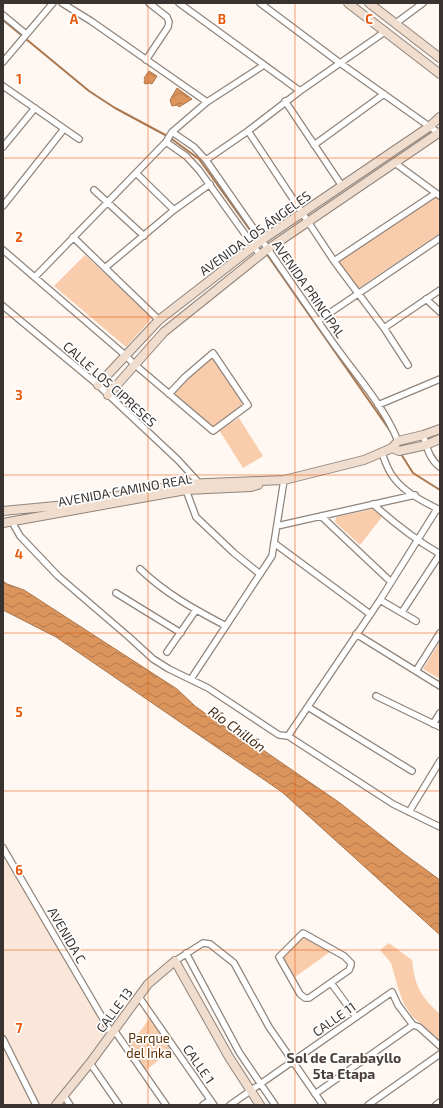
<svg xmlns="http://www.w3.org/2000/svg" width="443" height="1108" viewBox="0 0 443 1108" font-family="'Exo 2',sans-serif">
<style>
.built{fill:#fbe7d9}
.green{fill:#f9cdac}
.water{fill:url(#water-waves);stroke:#aa774e}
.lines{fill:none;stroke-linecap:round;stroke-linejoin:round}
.stream{stroke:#aa774e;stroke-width:2}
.street-casing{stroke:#90857c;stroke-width:8}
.secondary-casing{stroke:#90857c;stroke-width:10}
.street{stroke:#fff;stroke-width:5.5}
.secondary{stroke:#f0ddce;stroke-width:8}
.grid{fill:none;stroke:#e8590c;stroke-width:1;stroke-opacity:0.55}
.labels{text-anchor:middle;stroke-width:3.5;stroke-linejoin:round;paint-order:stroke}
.street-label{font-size:13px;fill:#383330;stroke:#fff}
.park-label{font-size:13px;fill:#5c2e00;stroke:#fff}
.water-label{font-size:14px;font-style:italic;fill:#4a2d15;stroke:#fff}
.neighbourhood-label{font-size:14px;font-weight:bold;fill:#4b413a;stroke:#fff}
.grid-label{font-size:13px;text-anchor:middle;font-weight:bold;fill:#e8590c;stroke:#fff;stroke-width:3.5;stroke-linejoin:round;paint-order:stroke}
</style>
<defs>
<pattern id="water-waves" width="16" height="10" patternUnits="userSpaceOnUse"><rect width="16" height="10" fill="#db945b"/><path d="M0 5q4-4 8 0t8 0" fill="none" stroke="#b3794c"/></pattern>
</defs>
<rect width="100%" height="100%" fill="#fff7f1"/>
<path class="built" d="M3,839L110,1027L52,1105H3Z"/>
<path class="green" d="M436,196L440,199V233L356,290L338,262Z
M85,255L152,318L126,347L54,286Z
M213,357L244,405L213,427L173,393L189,377Z
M239,418L263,456L243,468L219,430Z
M373,509L382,517L360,545L335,522L336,517Z
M439,643L440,644V679L423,669Z
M303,937L330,952L295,977L283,957Z
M389,943L412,960C415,986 420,996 440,1014V1041L412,1016L404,1004L399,991L391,963L380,950Z
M150,1018L172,1050L146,1070L129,1046Z"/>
<path class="water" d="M149,71L157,76L152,84L149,83L145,84L144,82L145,80L144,78Z
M177,88L192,99L179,107L177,105L172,106L170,100Z
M3,581L7,584L24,590L177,689L195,706L217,722L250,741L340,803L403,853L440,880V935L282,792L56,637L3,610Z"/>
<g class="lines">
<path class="stream" d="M3,20L89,91L115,108L169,137L199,159L258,241
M266,253L393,435
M401,454L413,473L440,490"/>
<defs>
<path id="street" d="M62,3L91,21L207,102
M179,3L300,91
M260,3L340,63L440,134
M3,15L26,34
M396,23L423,3
M146,60L168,27L169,22L167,17L149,3
M3,62L53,3
M3,86L79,139
M285,101L342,186
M248,131L334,261L384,328L408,365
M172,132L194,147L206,160C248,220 289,280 331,340C354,373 383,404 398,441
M314,145L384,94
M3,147L35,108
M206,160L248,131L300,91L386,31
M395,163L440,196
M136,173L174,210
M94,190L144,236
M3,206L64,129
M73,237L159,320
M3,250L125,355L134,364L213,431L248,405L213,353L185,377L169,394
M260,255L199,170L186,156L166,142L172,132L207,102L264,65
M334,261L436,193
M106,267L174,210L210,184
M35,277L166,142
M426,299L440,312
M3,306L98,385L178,460L199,483
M318,321L440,238
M384,328L440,290
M378,405L440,379
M423,435C427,447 429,459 440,467
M382,453C385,462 388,471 394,478C404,492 424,502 440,510
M186,490L196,517L234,553L260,574
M373,504C395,524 414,539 440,554L402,612
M321,516L391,582
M12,522L20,536L58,576L129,637L153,659L169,669L208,688L279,735L288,736L393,804L440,827
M277,526L415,495
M274,543L370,614
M140,569C166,594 194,609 226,626
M116,593L181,633
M380,600L416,621
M356,634L440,686
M167,652L196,610
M416,671L440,633
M191,679L272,556L284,480
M376,696L440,727
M308,707L412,771
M433,724L440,713
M288,736L380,600L437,509
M409,812L440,761
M3,848L112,1034
M303,933L344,956L351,963V965L349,970L309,998H305L300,994L279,957Z
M186,953L239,1052L275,1105
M175,961L203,943L210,944L234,963L269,1027L323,1105
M331,983L356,1017
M139,997L214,1105
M114,1030L166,1105
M3,1039L36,1105
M90,1063L119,1105
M315,1094L413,1025
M64,1096L70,1105
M203,1105L210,1100
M230,1105L392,992L398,1005L413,1025L419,1027L440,1046
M368,1105L440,1054
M436,1105L440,1102"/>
<path id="secondary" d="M348,3L440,74
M369,3L440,58
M98,385L159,320L262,240L429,127L440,117
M108,395L164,332L265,251L440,132
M392,448L399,451L426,445L440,439
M3,511L66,505L184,484L284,480L364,460L392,448L398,441L423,435L440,429
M3,523L186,490L251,487L258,485
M56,1105L90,1063L148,984L175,961L229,1057L260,1105"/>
</defs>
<use href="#street" class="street-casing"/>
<use href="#secondary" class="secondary-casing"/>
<use href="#street" class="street"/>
<use href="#secondary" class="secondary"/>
</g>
<path class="grid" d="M148,3V1105M295,3V1105M3,158H440M3,317H440M3,475H440M3,633H440M3,791H440M3,950H440"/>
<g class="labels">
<g class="street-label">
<text transform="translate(255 233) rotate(-36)" y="5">AVENIDA LOS ÁNGELES</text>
<text transform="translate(309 289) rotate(55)" y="5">AVENIDA PRINCIPAL</text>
<text transform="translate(110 384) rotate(42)" y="5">CALLE LOS CIPRESES</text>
<text transform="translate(125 490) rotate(-10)" y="5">AVENIDA CAMINO REAL</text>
<text transform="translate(67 935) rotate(60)" y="5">AVENIDA C</text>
<text transform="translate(114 1010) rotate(-54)" y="5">CALLE 13</text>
<text transform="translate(334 1019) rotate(-35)" y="5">CALLE 11</text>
<text transform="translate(199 1064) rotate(55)" y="5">CALLE 1</text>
</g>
<g class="park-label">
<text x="149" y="1043">Parque<tspan x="149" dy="15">del Inka</tspan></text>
</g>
<g class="water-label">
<text transform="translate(237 729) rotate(36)" y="5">Río Chillón</text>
</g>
<g class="neighbourhood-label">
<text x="344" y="1063">Sol de Carabayllo<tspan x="344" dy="16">5ta Etapa</tspan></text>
</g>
</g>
<g class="grid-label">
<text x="74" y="24">A</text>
<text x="222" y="24">B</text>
<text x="369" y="24">C</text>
<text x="19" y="84">1</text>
<text x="19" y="242">2</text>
<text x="19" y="400">3</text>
<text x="19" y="559">4</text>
<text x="19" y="717">5</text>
<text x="19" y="875">6</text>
<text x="19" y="1033">7</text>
</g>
<rect width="443" height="1108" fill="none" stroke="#383330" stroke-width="8"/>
</svg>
